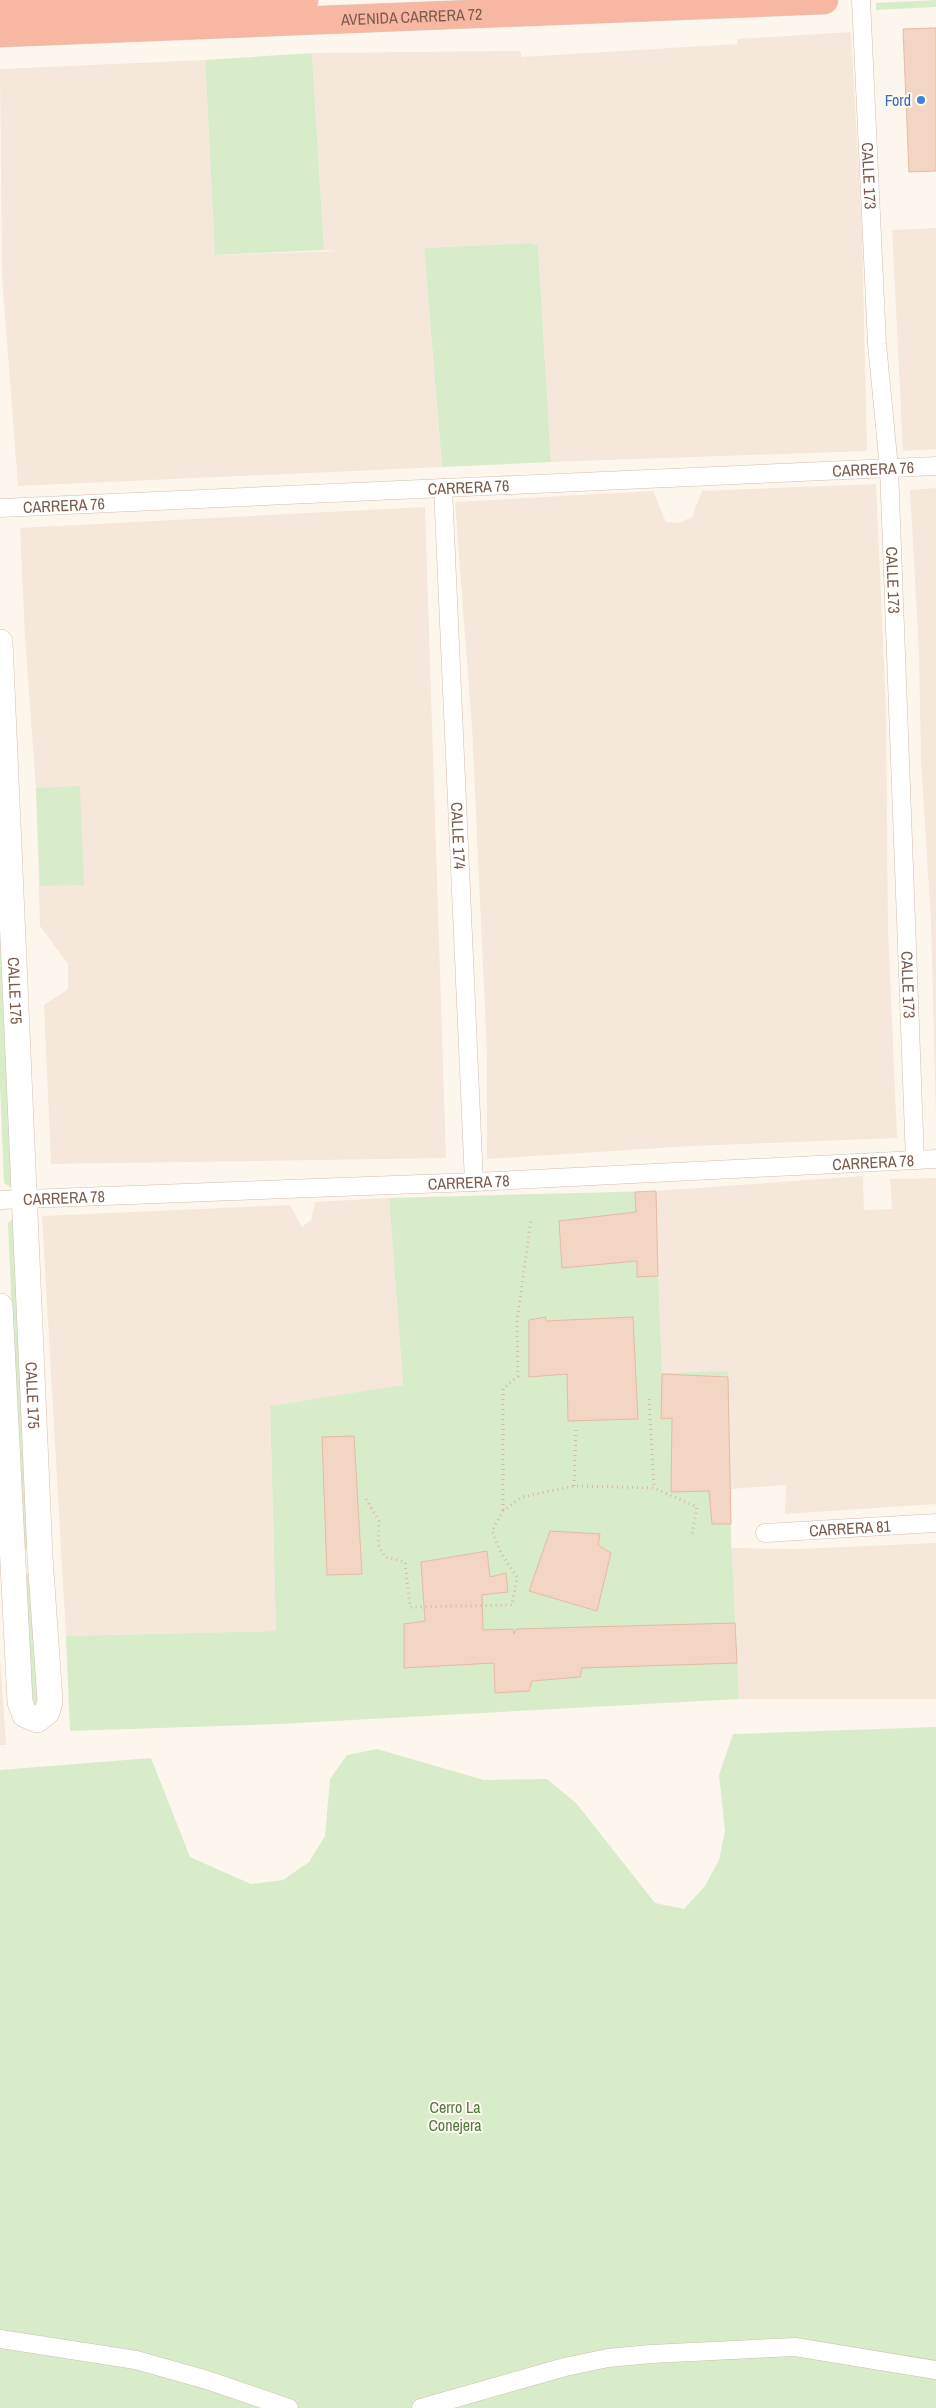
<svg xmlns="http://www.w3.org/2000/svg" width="936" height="2408" viewBox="0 0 936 2408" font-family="'Archivo Narrow',sans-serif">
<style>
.residential{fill:#f5e8da}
.green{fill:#d8ecc9}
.building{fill:#f3d5c3;stroke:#e6bba3}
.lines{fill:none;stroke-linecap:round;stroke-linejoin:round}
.street-casing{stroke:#d1beb0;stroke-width:19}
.secondary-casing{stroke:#d6c0b0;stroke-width:26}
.highway-casing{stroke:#dad1cd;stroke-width:29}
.path{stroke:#d9b8a5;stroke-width:3;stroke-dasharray:1 4;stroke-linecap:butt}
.street{stroke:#fff;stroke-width:18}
.secondary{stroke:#fff;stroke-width:25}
.highway{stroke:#f7b7a3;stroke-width:28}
.shop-dot{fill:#3f7fe0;stroke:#fffaf3;stroke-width:2}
.labels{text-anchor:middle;stroke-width:4;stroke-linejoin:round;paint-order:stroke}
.street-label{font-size:16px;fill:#7a5c4d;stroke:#fffaf3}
.shop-label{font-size:16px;fill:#366cbe;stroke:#fffaf3;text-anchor:end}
.park-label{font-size:16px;fill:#537a41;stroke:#fffaf3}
</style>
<rect width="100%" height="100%" fill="#fdf6ec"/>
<path class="residential" d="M851,32L862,229L867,451L551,462L538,245L530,243L424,248L442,467L18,486L2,277L0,69L205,60L215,255L337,251L324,250L312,53L520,51L522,57L737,44L738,39Z
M936,228V449L903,451L892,230Z
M876,484L886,708L888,929L897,1138L691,1146L487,1159V1054L472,727L455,502L653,491L666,522L679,523L692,517L702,491Z
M936,488V1118L931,922L921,762L919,653L910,490Z
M425,507L446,1158L51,1164L44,1005L68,989V964L40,926L36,788L25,638L20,528Z
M863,1176L864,1210L892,1209L890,1179L936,1178V1504L785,1514L786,1485L730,1489L728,1371L662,1374L655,1191Z
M389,1198L403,1386L270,1406L276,1631L66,1636L42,1216L290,1205L302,1227L311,1220L315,1202Z
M936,1543V1699H739L731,1548L799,1549Z
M0,1658L6,1745H0Z"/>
<path class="green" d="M936,0V7L876,10V3Z
M312,53L324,250L215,255L205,60Z
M530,243L538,245L551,462L442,467L424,248Z
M80,786L84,885L40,886L36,788Z
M0,834L13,1186L10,1187L4,1183L0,1086Z
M655,1191L662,1373L728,1371L731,1538L739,1699L279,1724L70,1731L66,1636L276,1631L270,1406L403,1385L389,1198Z
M13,1218L15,1220L30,1548L27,1550L22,1546L8,1223Z
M26,1573L32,1578L38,1704H33L23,1575Z
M936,1727V2408H0V1770L151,1758L190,1857L251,1884L283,1880L309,1862L325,1836L330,1779L347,1755L377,1749L484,1780L547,1779L576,1803L655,1903L684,1909L705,1886L719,1860L725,1831L719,1775L733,1734Z"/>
<path class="building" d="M936,28V171L909,172L903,29Z
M656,1191L658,1276L637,1277V1261L562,1268L559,1221L636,1212L635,1192Z
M546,1317V1321L633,1317L638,1419L568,1421L567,1374L529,1377V1320Z
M662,1374L728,1377L731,1524H712L709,1491L671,1492L672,1418L661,1419Z
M354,1436L362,1574L327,1575L322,1437Z
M550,1531L600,1534L598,1545L611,1553L597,1611L529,1591Z
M487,1551L490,1577L506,1573L508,1592L482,1595L483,1630L513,1629L514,1634L516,1629L735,1623L737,1663L582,1668L580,1677L532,1681L529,1691L495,1693L494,1663L404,1668V1624L425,1621L421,1562Z"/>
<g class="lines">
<defs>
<g id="street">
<path id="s1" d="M861,0L877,344L889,468L915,1160"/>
<path id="s2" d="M443,488L474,1182"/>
<path id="s3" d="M0,508L936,466"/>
<path id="s4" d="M0,1200L474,1182L936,1159"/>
<path id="s5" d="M765,1533L936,1523"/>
<path d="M0,2339L136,2360L207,2380L289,2408"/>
<path d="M421,2408L565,2367L608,2358L651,2354L795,2347L936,2370"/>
</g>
<g id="secondary">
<path id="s6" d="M0,642L40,1557L50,1701L47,1712L37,1720L25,1715L20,1702L0,1306"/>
</g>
<g id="highway">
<path d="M0,13L304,0"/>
<path id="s7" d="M0,33L824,0"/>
</g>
</defs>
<use href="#street" class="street-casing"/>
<use href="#secondary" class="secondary-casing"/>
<use href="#highway" class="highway-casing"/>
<path class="path" d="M649,1399L654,1488
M574,1486L576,1428
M366,1499L379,1521L378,1545L385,1557L405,1562L410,1607L512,1605L517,1577L501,1553L492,1531L503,1511L522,1497L574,1486L654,1488L697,1507L692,1534
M503,1510V1389L518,1376L517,1321L531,1220"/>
<use href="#street" class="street"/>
<use href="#secondary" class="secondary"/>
<use href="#highway" class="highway"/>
</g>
<circle class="shop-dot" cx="921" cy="100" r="5"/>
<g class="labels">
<g class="street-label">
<text dy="6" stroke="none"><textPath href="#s7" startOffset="412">AVENIDA CARRERA 72</textPath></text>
<text dy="6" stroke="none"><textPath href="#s1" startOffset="176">CALLE 173</textPath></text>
<text dy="6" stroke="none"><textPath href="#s3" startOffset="874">CARRERA 76</textPath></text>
<text dy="6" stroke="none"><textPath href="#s3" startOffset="469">CARRERA 76</textPath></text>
<text dy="6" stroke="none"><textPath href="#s3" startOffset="64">CARRERA 76</textPath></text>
<text dy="6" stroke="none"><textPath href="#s1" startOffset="581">CALLE 173</textPath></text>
<text dy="6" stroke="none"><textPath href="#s2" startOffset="348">CALLE 174</textPath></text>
<text dy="6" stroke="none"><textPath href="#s1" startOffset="986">CALLE 173</textPath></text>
<text dy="6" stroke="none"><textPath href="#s6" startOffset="349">CALLE 175</textPath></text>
<text dy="6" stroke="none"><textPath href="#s4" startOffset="874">CARRERA 78</textPath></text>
<text dy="6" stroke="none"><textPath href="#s4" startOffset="469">CARRERA 78</textPath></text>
<text dy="6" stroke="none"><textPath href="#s4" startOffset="64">CARRERA 78</textPath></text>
<text dy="6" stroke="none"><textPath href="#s6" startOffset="754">CALLE 175</textPath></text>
<text dy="6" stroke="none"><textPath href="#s5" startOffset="85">CARRERA 81</textPath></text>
</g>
<g class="shop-label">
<text x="911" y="106">Ford</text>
</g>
<g class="park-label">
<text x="455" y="2113">Cerro La<tspan x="455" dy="18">Conejera</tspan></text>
</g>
</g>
</svg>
